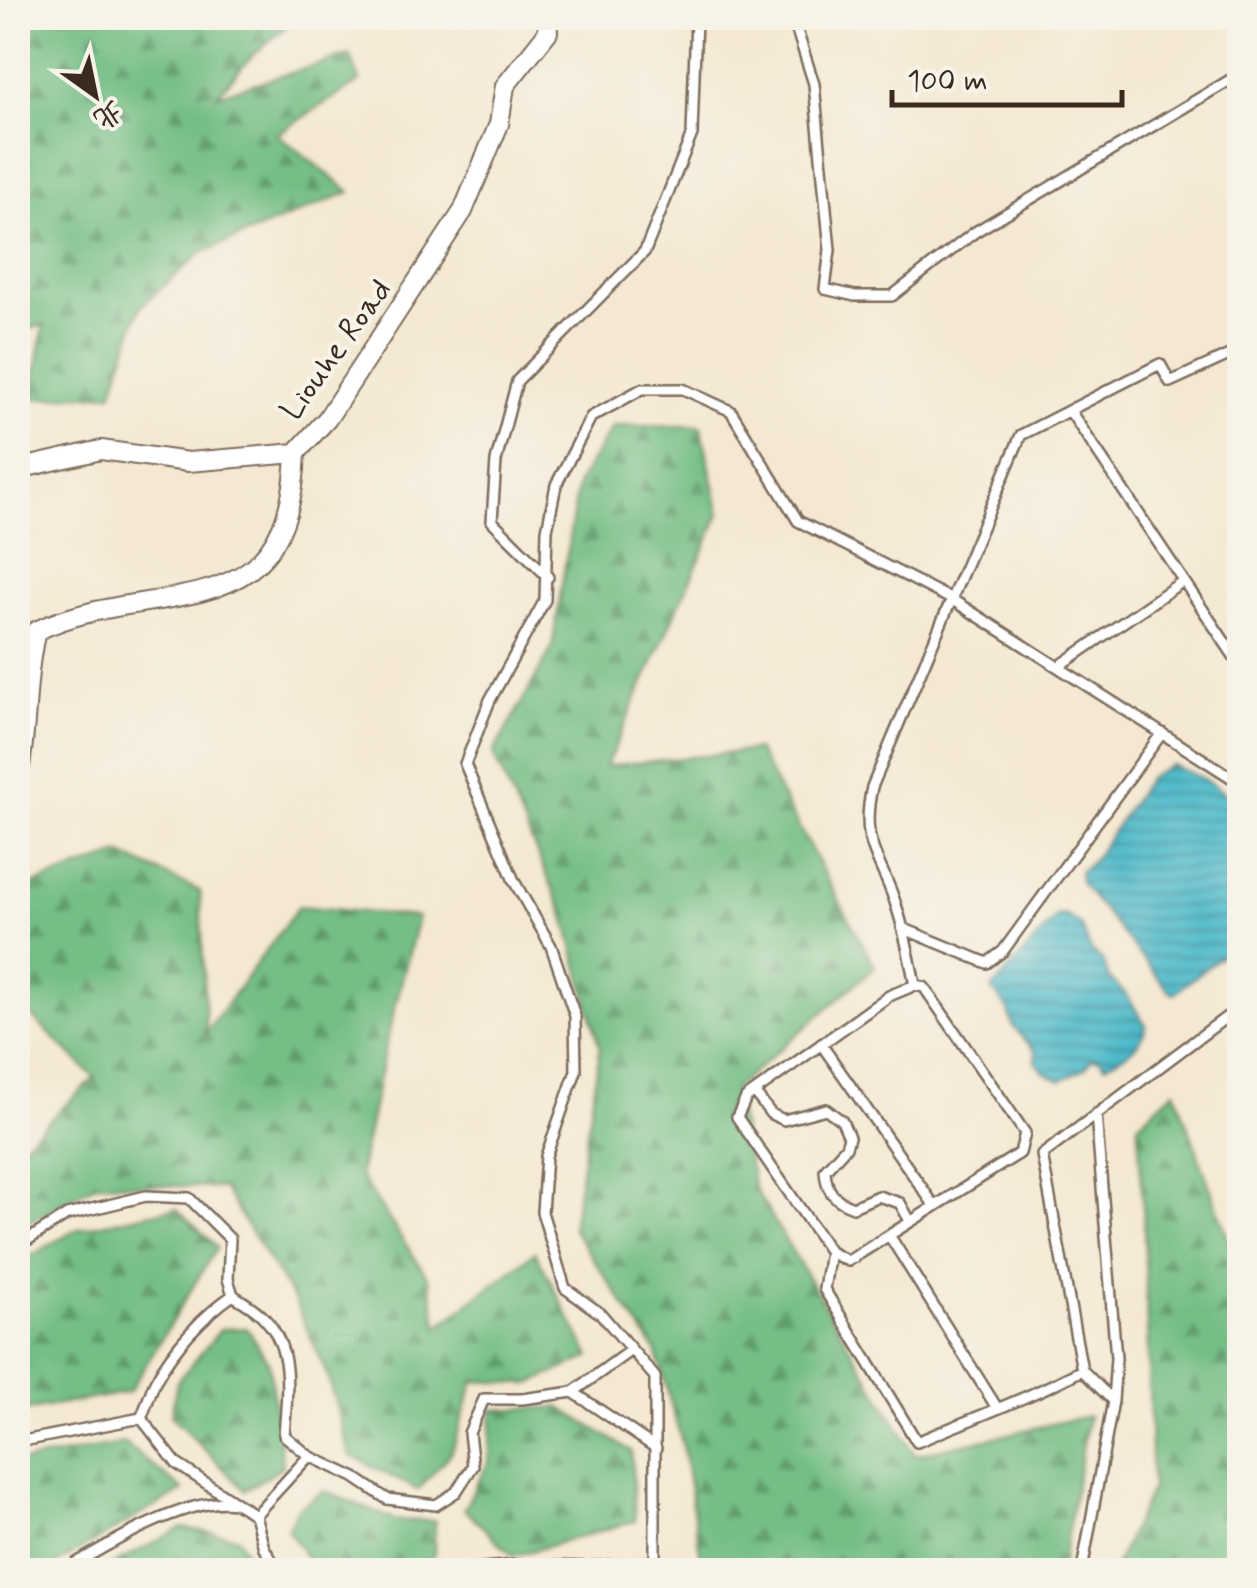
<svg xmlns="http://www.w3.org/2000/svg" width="1257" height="1588" viewBox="0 0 1257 1588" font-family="Mynerve,'LXGW WenKai TC',sans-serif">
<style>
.forest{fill:url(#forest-firs);stroke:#587452;stroke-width:2.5}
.water{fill:url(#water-rules);stroke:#447274;stroke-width:2.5}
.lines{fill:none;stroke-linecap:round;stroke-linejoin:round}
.service-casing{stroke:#7c6c5d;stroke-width:14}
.minor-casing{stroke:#7c6c5d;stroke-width:22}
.service{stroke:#fff;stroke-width:9}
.minor{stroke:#fff;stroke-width:18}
.labels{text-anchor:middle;stroke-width:8;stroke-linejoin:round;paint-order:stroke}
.street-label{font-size:32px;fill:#3b2a1e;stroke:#f7f3e8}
</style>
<defs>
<pattern id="forest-firs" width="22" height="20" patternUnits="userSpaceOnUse" patternTransform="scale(2.5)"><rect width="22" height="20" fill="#74be86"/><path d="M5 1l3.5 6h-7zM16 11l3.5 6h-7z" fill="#609b6d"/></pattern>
<pattern id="water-rules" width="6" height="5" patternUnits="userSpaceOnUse" patternTransform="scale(2.5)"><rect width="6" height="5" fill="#4ebaca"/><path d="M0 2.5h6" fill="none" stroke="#4297a3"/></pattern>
</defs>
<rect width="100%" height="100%" fill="#f7f3e8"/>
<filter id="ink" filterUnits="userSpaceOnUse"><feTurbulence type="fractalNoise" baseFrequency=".01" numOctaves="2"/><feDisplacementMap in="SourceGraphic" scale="20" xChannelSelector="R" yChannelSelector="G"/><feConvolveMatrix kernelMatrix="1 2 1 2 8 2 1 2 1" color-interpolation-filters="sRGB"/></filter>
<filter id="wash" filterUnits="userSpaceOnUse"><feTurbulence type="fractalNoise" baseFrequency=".0048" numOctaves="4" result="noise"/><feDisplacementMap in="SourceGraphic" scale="40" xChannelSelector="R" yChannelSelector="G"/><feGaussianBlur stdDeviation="2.25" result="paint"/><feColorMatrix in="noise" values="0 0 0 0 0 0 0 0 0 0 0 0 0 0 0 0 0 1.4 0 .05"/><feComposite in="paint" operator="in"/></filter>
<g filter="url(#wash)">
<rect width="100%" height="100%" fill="#f4e8d2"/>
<path class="forest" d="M18,18H296L252,56L217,95L350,55L360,81L277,134L350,192L201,253L140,307L112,393L31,399L44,325L18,332Z
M613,426H701L720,514L606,766L757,750L875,967L734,1089L754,1188L915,1455L1088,1416L1061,1570H703L682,1443L656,1351L572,1228L600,1049L565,916L493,754L552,648L578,483Z
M120,854L200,891L206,1032L299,906L418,917L387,1039L359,1175L429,1279L438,1327L535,1252L590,1357L530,1384L474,1381L452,1451L418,1490L350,1455L327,1374L294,1300L223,1188L98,1183L18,1228V1149L95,1078L18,1003V890Z
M1175,1090L1239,1268V1570H1113L1152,1488L1144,1229L1138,1124Z
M176,1208L217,1247L129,1392L18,1412V1263L78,1229Z
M247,1328L269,1364L283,1466L245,1490L171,1416L177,1382L221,1329Z
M559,1407L631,1451L635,1521L513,1556L464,1509L489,1461L492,1410Z
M124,1443L183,1490L46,1570H18V1463Z
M324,1491L395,1520L435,1521L434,1557L404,1570H315L287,1529L298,1508Z
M182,1528L238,1537L255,1570H102Z"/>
<path class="water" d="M1171,765L1200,777L1240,802L1239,941L1175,993L1169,991L1080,882L1079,872L1093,861L1148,778Z
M1058,915L1067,916L1080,925L1091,950L1103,961L1109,978L1125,993L1146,1025C1142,1047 1124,1056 1105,1065L1099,1058L1091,1059L1085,1068L1061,1080L1045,1073L1036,1062L1035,1051L1013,1026L1007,1008L992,989Z"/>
</g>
<g filter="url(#ink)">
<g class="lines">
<defs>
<path id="service" d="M793,18L814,84L830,250L825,289L855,296H892L975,232L1240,74
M1070,411L1240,665
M548,577L492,521L496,461L517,381L645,251L692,134L696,18
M1058,667L1183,581
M902,928L987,963L1003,951L1162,733
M915,985L924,987L1025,1133L1020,1153L848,1261L830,1252L737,1117L746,1098L889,996L915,985C910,959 905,933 897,908C881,856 859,847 872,787L1021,435L1160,364L1170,382L1240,350
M821,1044L934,1205
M754,1092L771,1114L784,1120L826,1109L842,1121L849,1137L846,1147L825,1170C826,1190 833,1200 853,1207L878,1196L900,1203L910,1221
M1096,1114L1116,1358L1113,1401
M889,1235L997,1408
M18,1246L67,1215L146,1196L189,1198L230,1239L228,1279L233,1295
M830,1252L824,1289L917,1442C973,1418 1029,1398 1082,1370
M573,1392L656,1448
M141,1418L177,1464L236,1503
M18,1442L141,1418C147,1406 150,1391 156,1380C174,1347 203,1316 233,1295C243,1302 257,1309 265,1319C294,1349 287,1397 284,1435L309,1456L354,1477L387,1499L436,1505L456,1492L473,1466L469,1433L484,1399H522L573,1392L631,1350
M255,1515L309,1456
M65,1570C105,1546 187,1496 235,1503C241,1505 250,1512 255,1515L264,1548L278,1570
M462,1570L515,1565L587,1567L655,1562
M661,1570L655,1562V1377L601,1314L565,1288L542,1212L546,1156L576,1071L575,1016L551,946L514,881L465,764L490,700L545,600L547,530L556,485L591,417L642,389H683L731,411L798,521L951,599L1240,783
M1082,1570L1113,1401L1082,1370L1042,1155L1240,1007"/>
<path id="minor" d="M18,469L101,450L188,462L296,453L327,419L463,211L499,124L505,86L548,32L547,18
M18,777C28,729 24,679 36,631C153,575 289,637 296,453"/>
</defs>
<use href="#service" class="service-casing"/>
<use href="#minor" class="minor-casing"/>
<use href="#service" class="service"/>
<use href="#minor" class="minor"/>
</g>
</g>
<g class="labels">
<g class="street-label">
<text transform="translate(335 349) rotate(-54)" y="11">Liouhe Road</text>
</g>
</g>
<rect width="1257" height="1588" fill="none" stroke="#f7f3e8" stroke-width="60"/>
<g transform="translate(95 95) rotate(147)" stroke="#f7f3e8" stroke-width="8" paint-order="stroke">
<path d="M0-8L18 38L0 25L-18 38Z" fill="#3b2a1e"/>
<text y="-15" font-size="28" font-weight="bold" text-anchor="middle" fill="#3b2a1e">北</text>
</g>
<path d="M892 90v15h230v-15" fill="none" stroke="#3b2a1e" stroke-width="5"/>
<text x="907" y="90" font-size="30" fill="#3b2a1e" stroke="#f7f3e8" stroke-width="8" paint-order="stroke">100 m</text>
</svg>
